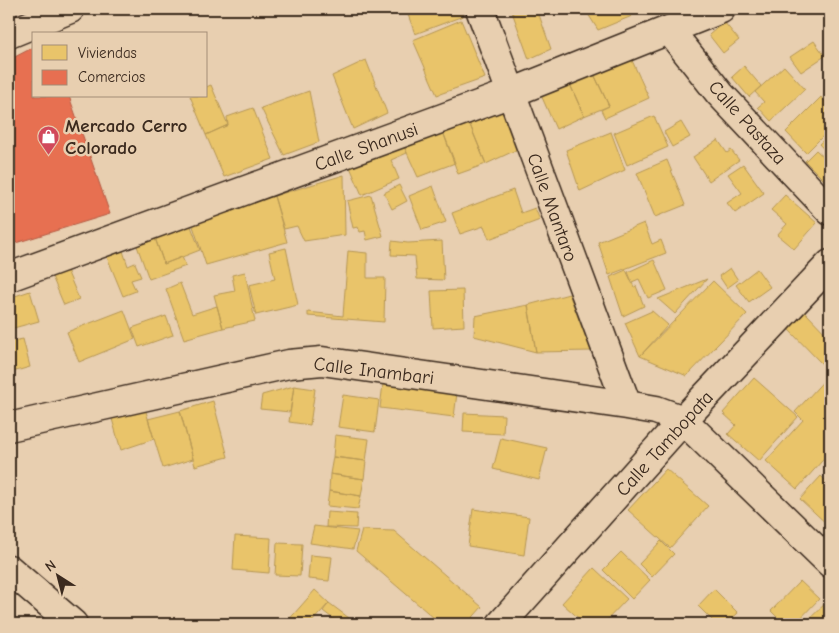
<svg xmlns="http://www.w3.org/2000/svg" width="839" height="633" viewBox="0 0 839 633" font-family="'Comic Neue',sans-serif">
<style>
.homes{fill:#e9c46a;stroke:#b59653}
.shops{fill:#e76f51;stroke:#b35a42}
.lines{fill:none;stroke-linecap:round;stroke-linejoin:round}
.minor-casing{stroke:#3b2a1e;stroke-width:31}
.minor{stroke:#e8cfb0;stroke-width:28}
.labels{text-anchor:middle;stroke-width:5;stroke-linejoin:round;paint-order:stroke}
.street-label{font-size:19px;fill:#3b2a1e;stroke:#e8cfb0}
.poi-label{font-size:19px;font-weight:bold;fill:#3b2a1e;stroke:#e8cfb0;text-anchor:start}
</style>
<rect width="100%" height="100%" fill="#e8cfb0"/>
<filter id="ink" filterUnits="userSpaceOnUse"><feTurbulence type="fractalNoise" baseFrequency=".02" numOctaves="2"/><feDisplacementMap in="SourceGraphic" scale="10" xChannelSelector="R" yChannelSelector="G"/><feConvolveMatrix kernelMatrix="1 2 1 2 8 2 1 2 1" color-interpolation-filters="sRGB"/></filter>
<g filter="url(#ink)">
<path class="homes" d="M406,9H461L463,16L415,34Z
M511,9H537L551,49L529,59Z
M585,9H629L632,16L598,30Z
M632,9H646L634,14Z
M794,9H812L796,14Z
M461,20L485,78L437,95L413,40Z
M724,22L739,40L723,53L709,35Z
M814,41L825,56L801,72L790,57Z
M630,56L649,98L605,118L601,110L609,106L593,72Z
M366,60L387,113L353,129L332,76Z
M744,66L761,86L749,97L732,77Z
M784,66L805,89L771,121L758,107L764,102L755,92Z
M593,72L609,106L584,116L569,82Z
M569,82L584,116L556,129L541,95Z
M211,85L228,125L206,135L190,96H206V87Z
M309,91L319,142L284,155L261,108Z
M821,97L830,107V129L806,153L786,132Z
M253,108L273,159L224,177L206,135L228,125L227,117Z
M501,109L516,150L486,164L468,120Z
M654,116L668,147L627,165L614,133Z
M468,120L486,164L458,174L442,129Z
M681,122L690,137L672,147L664,132Z
M442,129L455,163L418,177L403,144Z
M611,132L625,170L580,191L566,150Z
M830,134V156L819,144Z
M718,140L727,153L731,150L739,160L709,181L693,157Z
M403,144L407,153L391,160L399,179L362,195L350,167Z
M816,150L830,163V186L805,161Z
M667,160L685,205L655,217L637,173Z
M743,164L764,193L735,213L727,203L742,193L728,174Z
M344,175L345,235L304,241L297,226L284,229L274,196Z
M399,185L407,201L392,209L384,193Z
M433,186L446,222L422,230L409,196Z
M513,190L521,213L535,208L540,220L489,239L484,226L460,234L452,213Z
M371,195L383,236L367,240L365,231L360,232L358,227L353,228L347,201Z
M785,195L817,223L794,249L777,235L787,224L771,210Z
M274,196L287,242L206,265L191,220Z
M189,221L200,250L164,264L154,235Z
M644,223L652,244L661,240L666,253L609,275L598,242Z
M154,235L164,264L182,257L186,266L149,279L136,243Z
M392,241L408,243L442,241L444,280L417,279L415,256L391,255Z
M286,248L298,305L256,315L249,285L275,279L269,252Z
M123,251L128,266L135,263L141,277L131,280L136,291L123,296L107,257Z
M348,251L367,253V278H385L384,322L308,316V312L343,316Z
M654,260L667,290L648,298L639,279L632,282L628,272Z
M66,268L79,299L64,305L51,274Z
M730,268L738,280L727,288L719,276Z
M757,269L770,287L749,302L736,285Z
M626,270L634,287L636,286L644,306L623,316L610,277Z
M245,272L255,321L223,328L214,295L235,291L232,275Z
M707,279L675,314L658,299Z
M713,281L747,314L687,376L640,356Z
M180,283L192,314L217,306L223,328L184,339L166,289Z
M463,290L464,326L433,328L431,291Z
M30,291L39,321L10,329L9,323V298Z
M569,294L591,351L536,352L528,305Z
M528,305L536,352L474,336L475,316Z
M124,310L135,339L79,362L67,332Z
M652,311L668,325L640,356L625,323Z
M805,312L830,338V356L822,364L788,329Z
M166,316L173,335L139,347L132,328Z
M23,339L30,367L9,373V342Z
M830,374V452L797,489L766,461L803,420L795,412Z
M754,378L798,417L759,461L728,434L736,425L723,413Z
M383,384L457,393L454,417L380,408Z
M294,386L290,412L260,409L262,395Z
M294,386L315,389L310,425L289,422Z
M343,395L379,400L375,432L338,427Z
M213,401L228,457L195,466L180,411Z
M145,408L154,439L121,450L112,419Z
M180,411L193,459L163,468L148,419Z
M464,413L504,415L503,434L463,432Z
M335,435L369,439L366,461L333,457Z
M501,438L547,448L539,480L493,469Z
M333,457L366,461L364,479L330,474Z
M666,469L708,506L670,548L628,510Z
M330,474L364,479L361,496L329,491Z
M821,476L830,485V527L800,499Z
M329,491L361,496L358,509L327,506Z
M473,509L529,517L524,555L468,546Z
M327,512L357,514L356,528L326,527Z
M314,526L358,531L353,549L310,543Z
M362,530L394,531L482,607L467,624H441L356,551Z
M235,536L271,538L269,573L233,570Z
M661,541L674,554L652,577L639,564Z
M277,543L302,544L300,576L275,575Z
M621,552L650,580L632,599L603,570Z
M310,555L332,557L329,581L308,579Z
M594,568L627,599L603,624H585L562,603Z
M800,581L819,599L795,624H784L771,611Z
M714,589L738,613L726,624H716L698,606Z
M315,590L329,603L310,624H288L286,623Z
M830,599V624H804Z
M329,603L357,624H340L323,611Z"/>
<path class="shops" d="M34,47V96H69L110,214L9,245V60Z"/>
<g class="lines">
<defs>
<path id="minor" d="M480,9L627,405
M670,31L720,94L830,211
M9,34L70,9
M9,277L511,93L721,9
M9,427L289,364L322,361L627,405L656,410L683,420L830,563
M9,569L73,624
M501,624L683,420L830,264"/>
</defs>
<use href="#minor" class="minor-casing"/>
<use href="#minor" class="minor"/>
</g>
</g>
<defs>
<symbol id="shop-pin" viewBox="-11 -11 22 30"><path d="M0 17L-7.5 6A9.5 9.5 0 1 1 7.5 6Z" fill="#d1495b" stroke="#e8cfb0"/><path d="M-5-2.5h2.3a2.7 3.5 0 0 1 5.4 0H5L5.5 6h-11ZM-1.5-2.5h3a1.5 2.3 0 0 0-3 0Z" fill="#fff"/></symbol>
</defs>
<g fill-rule="evenodd">
<use href="#shop-pin" x="36" y="124" width="25" height="34"/>
</g>
<g class="labels">
<g class="street-label">
<text transform="translate(748 122) rotate(48)" y="7">Calle Pastaza</text>
<text transform="translate(366 146) rotate(-20)" y="7">Calle Shanusi</text>
<text transform="translate(553 207) rotate(70)" y="7">Calle Mantaro</text>
<text transform="translate(374 370) rotate(7)" y="7">Calle Inambari</text>
<text transform="translate(664 443) rotate(-48)" y="7">Calle Tambopata</text>
</g>
<g class="poi-label">
<text x="65" y="132">Mercado Cerro<tspan x="65" dy="22">Colorado</tspan></text>
</g>
</g>
<rect width="839" height="633" fill="none" stroke="#e8cfb0" stroke-width="30"/>
<rect x="15" y="15" width="809" height="603" fill="none" stroke="#3b2a1e" stroke-width="2" filter="url(#ink)"/>
<rect x="32" y="32" width="175" height="65" fill="#e8cfb0" stroke="#a38d76"/>
<rect x="42" y="45" width="25" height="15" fill="#e9c46a" stroke="#a38d76"/>
<text x="78" y="58" font-size="15" fill="#3b2a1e">Viviendas</text>
<rect x="42" y="70" width="25" height="15" fill="#e76f51" stroke="#a38d76"/>
<text x="78" y="82" font-size="15" fill="#3b2a1e">Comercios</text>
<g transform="translate(58 576) rotate(324)" stroke="#e8cfb0" stroke-width="4" paint-order="stroke">
<path d="M0-4L9 19L0 12L-9 19Z" fill="#3b2a1e"/>
<text y="-8" font-size="14" font-weight="bold" text-anchor="middle" fill="#3b2a1e">N</text>
</g>
</svg>
